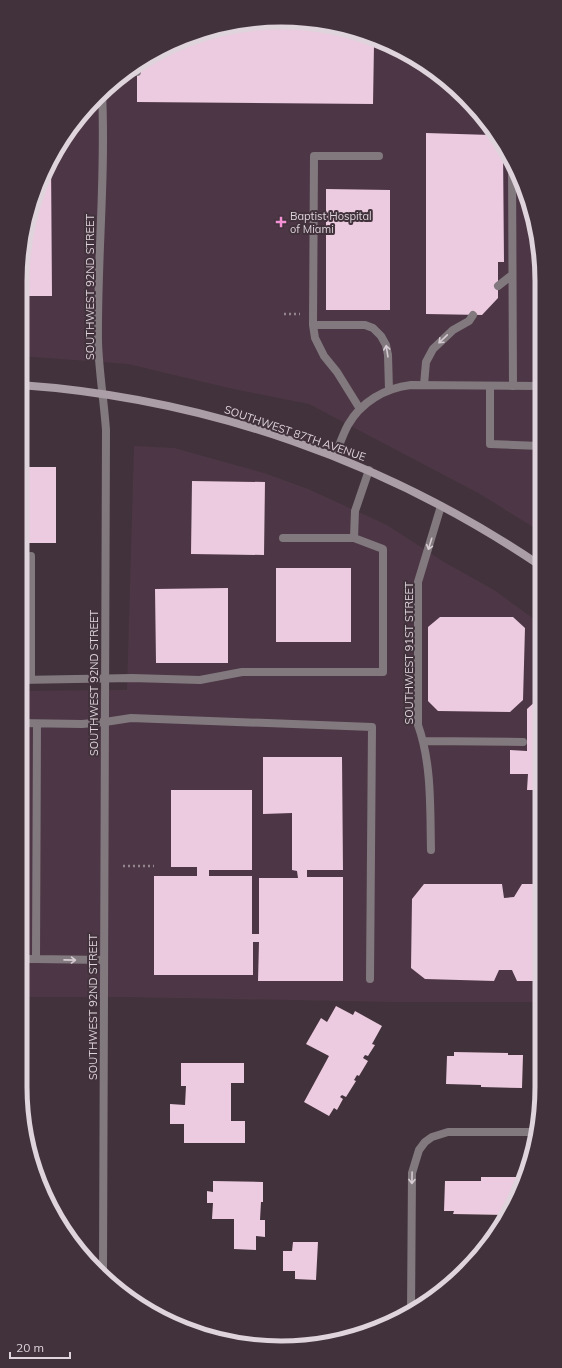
<svg xmlns="http://www.w3.org/2000/svg" width="562" height="1368" viewBox="0 0 562 1368" font-family="Mulish,sans-serif">
<style>
.built{fill:#4d3746}
.building{fill:#eccadf}
.lines{fill:none;stroke-linecap:round;stroke-linejoin:round}
.path{stroke:#92858d;stroke-width:2.5;stroke-dasharray:2 3;stroke-linecap:butt}
.service{stroke:#82797e;stroke-width:8}
.minor{stroke:#82797e;stroke-width:8}
.secondary{stroke:#ab9ea6;stroke-width:8}
.oneway{stroke:#d6cbd2}
.poi-dot{fill:#f491d4;stroke:#42323c;stroke-width:1.5}
.labels{text-anchor:middle;stroke-width:4;stroke-linejoin:round;paint-order:stroke}
.poi-label{font-size:11px;fill:#dfd4db;stroke:#42323c;text-anchor:start}
.street-label{font-size:11px;fill:#dfd4db;stroke:#42323c}
.rim{fill:none;stroke:#dfd4db;stroke-width:5}
</style>
<rect width="100%" height="100%" fill="#42323c"/>
<path class="built" d="M264,21L315,22L365,34L426,64L477,109L515,166L540,247L541,532L480,494L309,404L229,388L128,364L20,356V281L34,197L55,151L85,109L122,74L165,47L213,29Z
M134,446L174,448L264,473L308,489L387,525L444,562L494,590L541,624L542,1002H397L126,997H20V691L127,690Z"/>
<path class="building" d="M264,21L315,22L365,34L388,45H374L373,104L137,102V64L165,47L213,29Z
M426,133L491,135L498,140L503,148L504,262H498V298L482,315L426,314Z
M51,160L52,296H20V281L34,197Z
M326,189L390,190V310H326Z
M20,467H56V543H20Z
M192,481L265,482L264,555L191,554Z
M276,568H351V642H276Z
M228,588V663H156L155,589Z
M440,617H513L525,628L523,700L510,712L438,711L428,701V627Z
M539,698H541V790H527L528,774H510V750L527,751V709Z
M263,757H342L343,870H307V877H343V981H258L259,942H253V975H154V876H197V867H171V790H252V870H209V876H252V934H259V878H298L297,871L292,870V813L263,814Z
M424,884H502L504,898L514,897L522,884H541L542,981H517L512,970H499L494,981L425,979L411,968L412,899Z
M336,1006L353,1015L355,1011L382,1026L372,1044L375,1045L368,1056L365,1055L363,1058L368,1061L359,1076L357,1075L354,1080L356,1081L346,1097L342,1095L340,1097L343,1099L337,1110L334,1108L329,1116L304,1102L329,1056L306,1044L321,1018L327,1022Z
M454,1052L508,1053V1055H523L522,1088L481,1087V1085L446,1084L447,1056H454Z
M181,1063H244V1083H231V1121H245V1143H184V1124H170V1104L185,1105L186,1086H181Z
M481,1177H523V1181L505,1215L453,1214L454,1211H444L445,1181H481Z
M213,1181L263,1182V1202H261L260,1220H265V1237L256,1236V1250L234,1249V1219H212L213,1203H207V1191L213,1192Z
M293,1242H318L316,1280L295,1279V1271H283V1251H292Z
M326,1335L350,1336L332,1343H318V1341H326Z"/>
<g class="lines">
<path class="path" d="M284,314H300
M123,866H154"/>
<path class="service" d="M128,71L137,72
M512,161L513,386
M498,286L512,275
M313,325H365L373,328L381,336L386,345L388,355L389,390
M424,385L426,362L433,349L453,330L469,321L473,315
M490,386V444L540,446
M360,409L337,372L324,356L315,338L313,325L314,156H379
M283,538H354
M31,679V556
M20,680L132,678L200,680L242,672H383V549L354,538L355,511L369,470
M20,723L82,724L105,722L131,718L372,727L370,979
M424,741L523,742
M431,850C430,809 432,764 418,725V582L441,506
M20,959H36L37,724
M36,959L104,960"/>
<path class="minor" d="M102,92C106,176 97,259 98,342C99,372 104,401 106,430L103,1274
M335,456C339,446 343,434 348,425C361,402 385,388 411,385L540,386
M411,1313L412,1173L419,1150L425,1142L432,1137L448,1132H535"/>
<path class="secondary" d="M20,385C207,398 386,461 541,566"/>
</g>
<defs><path id="oneway-shaft" d="M-6 0H5M1.5-3L5.5 0L1.5 3" fill="none" stroke-width="1.6" stroke-linecap="round" stroke-linejoin="round"/></defs>
<g class="oneway">
<use href="#oneway-shaft" transform="translate(443 339) rotate(136)"/>
<use href="#oneway-shaft" transform="translate(387 351) rotate(-99)"/>
<use href="#oneway-shaft" transform="translate(430 544) rotate(107)"/>
<use href="#oneway-shaft" transform="translate(70 960) rotate(1)"/>
<use href="#oneway-shaft" transform="translate(412 1178) rotate(91)"/>
</g>
<path class="poi-dot" d="M279 216h4v4h4v4h-4v4h-4v-4h-4v-4h4z"/>
<g class="labels">
<g class="poi-label">
<text x="290" y="220">Baptist Hospital<tspan x="290" dy="13">of Miami</tspan></text>
</g>
<g class="street-label">
<text transform="translate(90 287) rotate(-90)" y="4">SOUTHWEST 92ND STREET</text>
<text transform="translate(295 433) rotate(19)" y="4">SOUTHWEST 87TH AVENUE</text>
<text transform="translate(409 653) rotate(-90)" y="4">SOUTHWEST 91ST STREET</text>
<text transform="translate(94 683) rotate(-90)" y="4">SOUTHWEST 92ND STREET</text>
<text transform="translate(93 1007) rotate(-90)" y="4">SOUTHWEST 92ND STREET</text>
</g>
</g>
<path d="M0 0H562V1368H0ZM281 27H281A254 254 0 0 1 535 281V1087A254 254 0 0 1 281 1341H281A254 254 0 0 1 27 1087V281A254 254 0 0 1 281 27Z" fill="#42323c" fill-rule="evenodd"/>
<path class="rim" d="M281 27H281A254 254 0 0 1 535 281V1087A254 254 0 0 1 281 1341H281A254 254 0 0 1 27 1087V281A254 254 0 0 1 281 27Z"/>
<path d="M10 1352v6h60v-6" fill="none" stroke="#dfd4db" stroke-width="2"/>
<text x="16" y="1352" font-size="12" fill="#dfd4db" stroke="#42323c" stroke-width="3" paint-order="stroke">20 m</text>
</svg>
